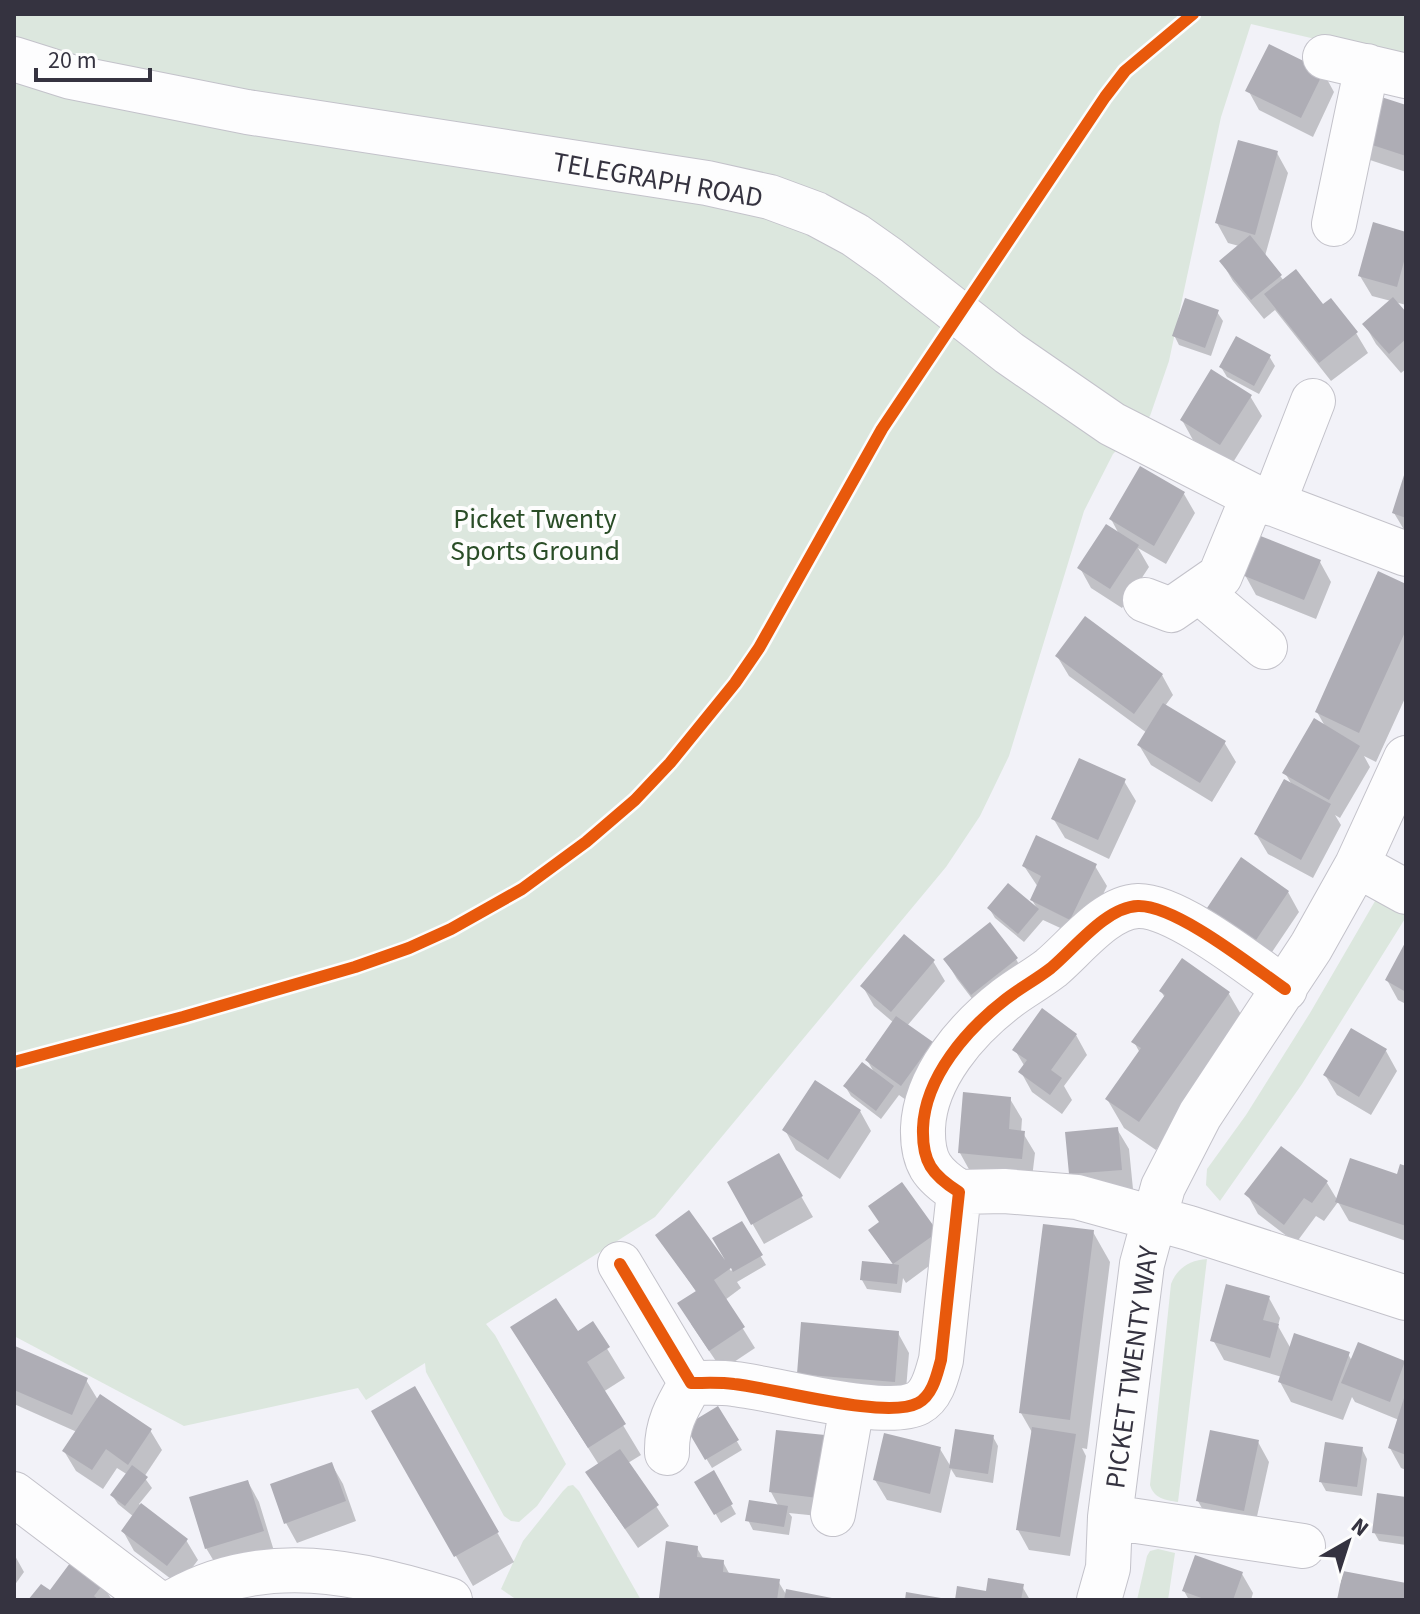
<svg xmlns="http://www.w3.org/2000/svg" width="1420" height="1614" viewBox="0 0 1420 1614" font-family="'Source Sans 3',sans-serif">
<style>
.green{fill:#dce7de}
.shadow{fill:#0003}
.building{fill:#aeadb5}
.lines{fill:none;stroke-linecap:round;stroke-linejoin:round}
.minor-casing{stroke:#c3c2ca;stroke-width:46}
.minor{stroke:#fdfdfe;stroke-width:44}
.cycleway-casing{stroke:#fdfdfd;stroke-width:17}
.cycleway{stroke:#e8590c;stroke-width:12}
.labels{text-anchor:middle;stroke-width:8;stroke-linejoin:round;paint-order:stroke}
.street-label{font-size:28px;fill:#353340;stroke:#fdfdfd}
.park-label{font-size:28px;fill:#2a4d27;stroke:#fdfdfd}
</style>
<rect width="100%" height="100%" fill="#f2f2f8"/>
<path class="green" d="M14,14H1406V60L1251,24L1221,117L1169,361L1150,416L1113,454L1084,511L1009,756L980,816L946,867L655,1217L486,1324L495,1335L566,1464L537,1506L519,1522L511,1521L504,1516L426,1372L425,1363L366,1400L358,1388L184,1426L14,1336Z
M1378,896L1406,909V917L1302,1084L1220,1201L1206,1185L1207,1169L1246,1115L1310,1013Z
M1207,1259L1178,1502C1166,1500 1154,1499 1150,1485L1171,1284C1177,1268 1190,1260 1207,1259Z
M573,1485L579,1491L641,1600H517L501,1589L523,1541L563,1491L568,1486Z
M1158,1549L1175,1553L1168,1600H1137L1147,1556L1150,1551Z"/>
<path class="shadow" d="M1323,72L1334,92L1313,137L1259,110L1248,90Z
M1406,107V172L1370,160L1359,140Z
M1277,153L1288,173L1265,256L1284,281L1323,307L1356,333L1368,353L1331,381L1275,310L1264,319L1233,281L1221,261L1239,246L1228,243L1217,223Z
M1406,234V305L1395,302L1406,315V369L1401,373L1376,344L1365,325L1391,301L1372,296L1360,276Z
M1217,312L1223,321L1211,356L1179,345L1174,335Z
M1269,356L1275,366L1259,394L1227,377L1221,367Z
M1250,396L1262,416L1232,464L1193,440L1182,420Z
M1406,476V533L1394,513Z
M1184,494L1195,513L1166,564L1138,548L1149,567L1122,608L1091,588L1080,568L1120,536L1111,519Z
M1320,562L1331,582L1316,619L1256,595L1245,575Z
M1406,586V696L1376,762L1364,756L1370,767L1340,818L1335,815L1341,825L1313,878L1268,854L1256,834L1292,785L1285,773L1326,728L1317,712Z
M1057,656L1162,675L1173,695L1165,706L1224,742L1236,762L1212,802L1151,765L1139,745L1147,733L1069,676Z
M1124,781L1136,801L1109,859L1065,838L1053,818Z
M1024,866H1095L1107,886L1082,938L1043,920L1024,942L995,918L989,908L1038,910L1032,900L1038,887Z
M1288,892L1299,912L1268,958L1221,928L1209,908Z
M1406,945V1004L1398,1000L1387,980Z
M945,959H1016L1027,979L983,1013L957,979Z
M933,961L945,981L907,1026L931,1043L942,1063L913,1105L899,1095L881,1119L851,1096L845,1086L875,1074L867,1060L894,1023L874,1006L863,987Z
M1183,961L1229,994L1246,1023L1156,1150L1124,1128L1107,1099L1140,1053L1134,1042L1165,998L1161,991Z
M1076,1035L1087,1055L1064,1086L1072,1100L1062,1114L1032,1092L1021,1072L1025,1067L1015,1050Z
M1386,1051L1397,1071L1371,1115L1337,1095L1325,1075Z
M1010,1099L1022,1119L1021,1133H1023L1035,1153L1032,1178L971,1173L960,1153Z
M860,1111L871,1131L840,1179L796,1150L785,1130Z
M1117,1129L1129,1149L1133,1189L1083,1194L1071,1174Z
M778,1156L813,1217L764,1244L729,1183Z
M1406,1168V1241L1349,1221L1338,1202L1324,1221L1316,1216L1296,1243L1258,1214L1247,1194L1327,1183L1338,1201L1399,1176Z
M901,1185L948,1252L906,1283L903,1278L901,1293L867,1289L862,1280L894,1266L871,1231L880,1224Z
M689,1213L731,1271L733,1269L741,1223L766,1265L737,1282L741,1288L725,1300L755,1348L722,1370L691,1324L697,1293L658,1235Z
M1093,1232L1110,1262L1087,1449L1082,1448L1086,1456L1070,1556L1029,1550L1018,1530L1033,1434L1021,1413Z
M1269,1298L1280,1318L1278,1326L1291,1349L1348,1354L1352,1361L1404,1363L1406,1470L1401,1468L1390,1448L1399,1420L1355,1402L1352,1397L1343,1420L1291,1402L1280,1382L1282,1377L1224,1360L1213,1340Z
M592,1324L625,1378L603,1392L641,1455L628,1463L669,1526L638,1548L600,1493L599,1465L530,1357Z
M898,1333L909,1353L905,1402L799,1373Z
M16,1348L86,1380L98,1400L150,1430L162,1450L144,1477L152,1488L139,1504L186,1540L198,1560L179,1585L134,1551L123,1531L134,1517L118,1504L112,1495L128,1475L117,1468L103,1489L76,1471L64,1451L77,1432L14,1404Z
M415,1388L514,1562L473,1586L374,1412Z
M718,1409L742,1450L712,1468L687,1427Z
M777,1432L828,1517L789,1513L792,1517L789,1535L753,1530L748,1520L779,1507L771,1492Z
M993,1437L998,1446L993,1483L956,1477L951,1469L941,1513L887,1500L875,1480L940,1449L951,1467Z
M1258,1442L1269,1462L1254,1530L1209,1521L1198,1501Z
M1362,1449L1367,1459L1362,1496L1326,1491L1321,1482Z
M332,1465L343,1484L356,1521L297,1543L286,1523Z
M713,1473L736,1514L721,1523L697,1482Z
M248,1482L259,1502L274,1551L218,1568L206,1548Z
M1406,1499V1545L1379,1541L1374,1532Z
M697,1548L704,1560L723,1562L730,1575L778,1581L787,1596L834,1600H662L661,1598Z
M14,1554L24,1572L14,1586Z
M1242,1574L1253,1593L1251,1600H1189L1184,1591Z
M102,1584L112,1600H31L50,1593Z
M1022,1586L1030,1600H957L987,1593Z"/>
<path class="building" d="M1269,44L1324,71L1301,118L1245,91Z
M1372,94L1406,105V156L1357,140Z
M1238,140L1278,151L1255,235L1215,223Z
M1373,222L1406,232V254L1397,287L1358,276Z
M1250,235L1282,275L1251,300L1219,261Z
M1296,269L1323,304L1331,298L1358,332L1319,363L1264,294Z
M1393,297L1406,312V339L1389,354L1362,324Z
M1185,298L1219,310L1205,348L1172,336Z
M1236,336L1271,355L1254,386L1219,367Z
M1211,369L1252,395L1220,445L1180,420Z
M1140,466L1185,492L1154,546L1109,519Z
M1405,472H1406V518L1392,513Z
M1106,524L1139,545L1110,589L1077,568Z
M1258,535L1321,560L1304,600L1242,575Z
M1378,571L1406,584V630L1359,733L1315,712Z
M1085,616L1163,674L1134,714L1055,656Z
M1163,703L1226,741L1200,783L1137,745Z
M1314,718L1360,746L1329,800L1282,773Z
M1079,758L1126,779L1098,840L1051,819Z
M1284,779L1331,804L1301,860L1254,834Z
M1036,835L1097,864L1070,920L1030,900L1041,876L1022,866Z
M1241,857L1289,891L1256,940L1207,908Z
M1008,883L1039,909L1018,934L987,908Z
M990,922L1018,958L971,995L943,959Z
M904,934L935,960L891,1012L860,986Z
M1406,941V992L1385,980Z
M1182,958L1230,992L1139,1122L1105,1099L1141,1048L1131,1042L1165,995L1159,991Z
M1042,1008L1077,1034L1051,1070L1062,1078L1050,1095L1018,1072L1027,1060L1012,1050Z
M896,1016L933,1042L901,1086L865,1060Z
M1351,1028L1387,1049L1359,1097L1323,1075Z
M862,1062L894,1086L876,1111L843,1086Z
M815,1080L861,1110L828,1160L782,1130Z
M963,1092L1011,1097L1009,1129L1025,1131L1022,1159L958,1153Z
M1118,1127L1122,1170L1069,1174L1065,1132Z
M1281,1146L1328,1181L1312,1203L1304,1198L1284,1225L1244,1194Z
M779,1153L803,1196L751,1225L727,1182Z
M1350,1158L1397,1174L1400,1164L1406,1166V1226L1335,1202Z
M902,1182L938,1232L893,1264L899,1265L897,1284L860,1280L862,1261L893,1264L868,1230L879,1222L868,1206Z
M689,1210L725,1260L712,1238L742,1221L763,1255L733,1272L731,1268L714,1280L745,1327L709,1351L677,1303L696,1291L655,1235Z
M1043,1224L1094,1230L1070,1420L1019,1413Z
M1226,1284L1270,1296L1263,1320L1279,1324L1270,1358L1210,1341Z
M556,1298L578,1331L593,1321L610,1347L587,1362L626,1424L588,1448L510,1327Z
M801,1322L899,1331L895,1382L797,1374Z
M1294,1333L1350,1352L1332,1401L1278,1382Z
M1358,1342L1405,1361L1390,1402L1341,1383Z
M15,1346L88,1378L72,1415L14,1390Z
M415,1386L499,1532L454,1557L371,1411Z
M100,1394L152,1429L128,1465L106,1449L92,1470L62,1451Z
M1405,1395H1406V1455L1388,1448Z
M718,1406L739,1440L705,1460L685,1426Z
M1032,1427L1076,1434L1060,1537L1016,1530Z
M955,1429L994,1435L988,1474L949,1468Z
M776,1430L825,1435L818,1498L769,1492Z
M1210,1430L1259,1440L1244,1511L1196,1501Z
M884,1433L941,1447L930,1494L873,1480Z
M1325,1442L1363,1447L1357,1487L1319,1482Z
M620,1449L659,1505L625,1529L585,1472Z
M332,1462L346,1501L284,1524L270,1484Z
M132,1465L148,1477L125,1506L110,1495Z
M714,1470L733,1504L714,1515L694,1482Z
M248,1480L264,1531L205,1549L189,1497Z
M1377,1493L1406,1497V1537L1372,1533Z
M749,1500L788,1506L784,1527L745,1521Z
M141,1503L188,1539L167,1566L121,1531Z
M666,1541L698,1546L697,1557L724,1560L723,1572L780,1579L777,1600L659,1598Z
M1195,1555L1243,1572L1233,1600H1207L1182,1591Z
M73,1559L104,1583L94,1596L99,1600H28L41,1584L50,1590Z
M1343,1571L1406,1583V1600H1337Z
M988,1578L1024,1584L1021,1600H955L957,1586L986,1591Z
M786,1589L837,1599V1600H784Z
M906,1592L941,1598V1600H905Z"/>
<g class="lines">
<defs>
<path id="minor" d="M1325,57L1406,76
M14,59L71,77L247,112L707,183L770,197L816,214L855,235L889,259L1009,353L1112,424L1253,496L1406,554
M1334,224L1367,66
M1273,504L1313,401
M1200,592L1265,647
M1145,600L1171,610L1220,576L1253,496
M1357,865L1406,892
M959,1192L1004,1191L1077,1197L1189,1228L1406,1298
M620,1264L691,1383C705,1383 720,1382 734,1384C774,1388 886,1420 918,1403C933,1395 937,1374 941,1360L959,1192C932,1175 922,1162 923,1128C925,1077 967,1029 1006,999C1020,988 1037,979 1051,968C1075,948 1106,907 1138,906C1176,905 1252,966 1285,989
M667,1453C666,1425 677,1407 691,1383
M14,1494L154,1600
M833,1514L852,1406
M1110,1517L1303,1546
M176,1600C266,1550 358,1572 450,1600
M1099,1600L1108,1568L1110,1517L1142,1264L1163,1187L1200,1115L1311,947L1357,865L1406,758"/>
</defs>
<use href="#minor" class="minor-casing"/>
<use href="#minor" class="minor"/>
<defs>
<path id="cycleway" d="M14,1062L183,1017L355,967L409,948L451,929L522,889L586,842L635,800L670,763L735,683L759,648L882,429L1105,97L1125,71L1193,14
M620,1264L691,1383C705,1383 720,1382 734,1384C774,1388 886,1420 918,1403C933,1395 937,1374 941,1360L959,1192C932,1175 922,1162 923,1128C925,1077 967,1029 1006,999C1020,988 1037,979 1051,968C1075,948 1106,907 1138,906C1176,905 1252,966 1285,989"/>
</defs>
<use href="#cycleway" class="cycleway-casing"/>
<use href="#cycleway" class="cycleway"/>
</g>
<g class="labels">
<g class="street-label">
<text transform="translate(658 179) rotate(10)" y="10">TELEGRAPH ROAD</text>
<text transform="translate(1131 1367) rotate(-82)" y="10">PICKET TWENTY WAY</text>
</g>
<g class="park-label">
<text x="535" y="528">Picket Twenty<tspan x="535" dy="32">Sports Ground</tspan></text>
</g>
</g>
<rect width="1420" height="1614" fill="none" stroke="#353340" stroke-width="32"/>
<g transform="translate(1348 1542) rotate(39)" stroke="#fdfdfd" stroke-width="6" paint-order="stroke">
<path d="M0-6L14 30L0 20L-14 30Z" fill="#353340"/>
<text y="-12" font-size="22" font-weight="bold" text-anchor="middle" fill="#353340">N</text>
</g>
<path d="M36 68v12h114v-12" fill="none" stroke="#353340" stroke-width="4"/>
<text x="48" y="68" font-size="24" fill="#353340" stroke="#fdfdfd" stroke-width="6" paint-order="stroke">20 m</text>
</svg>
